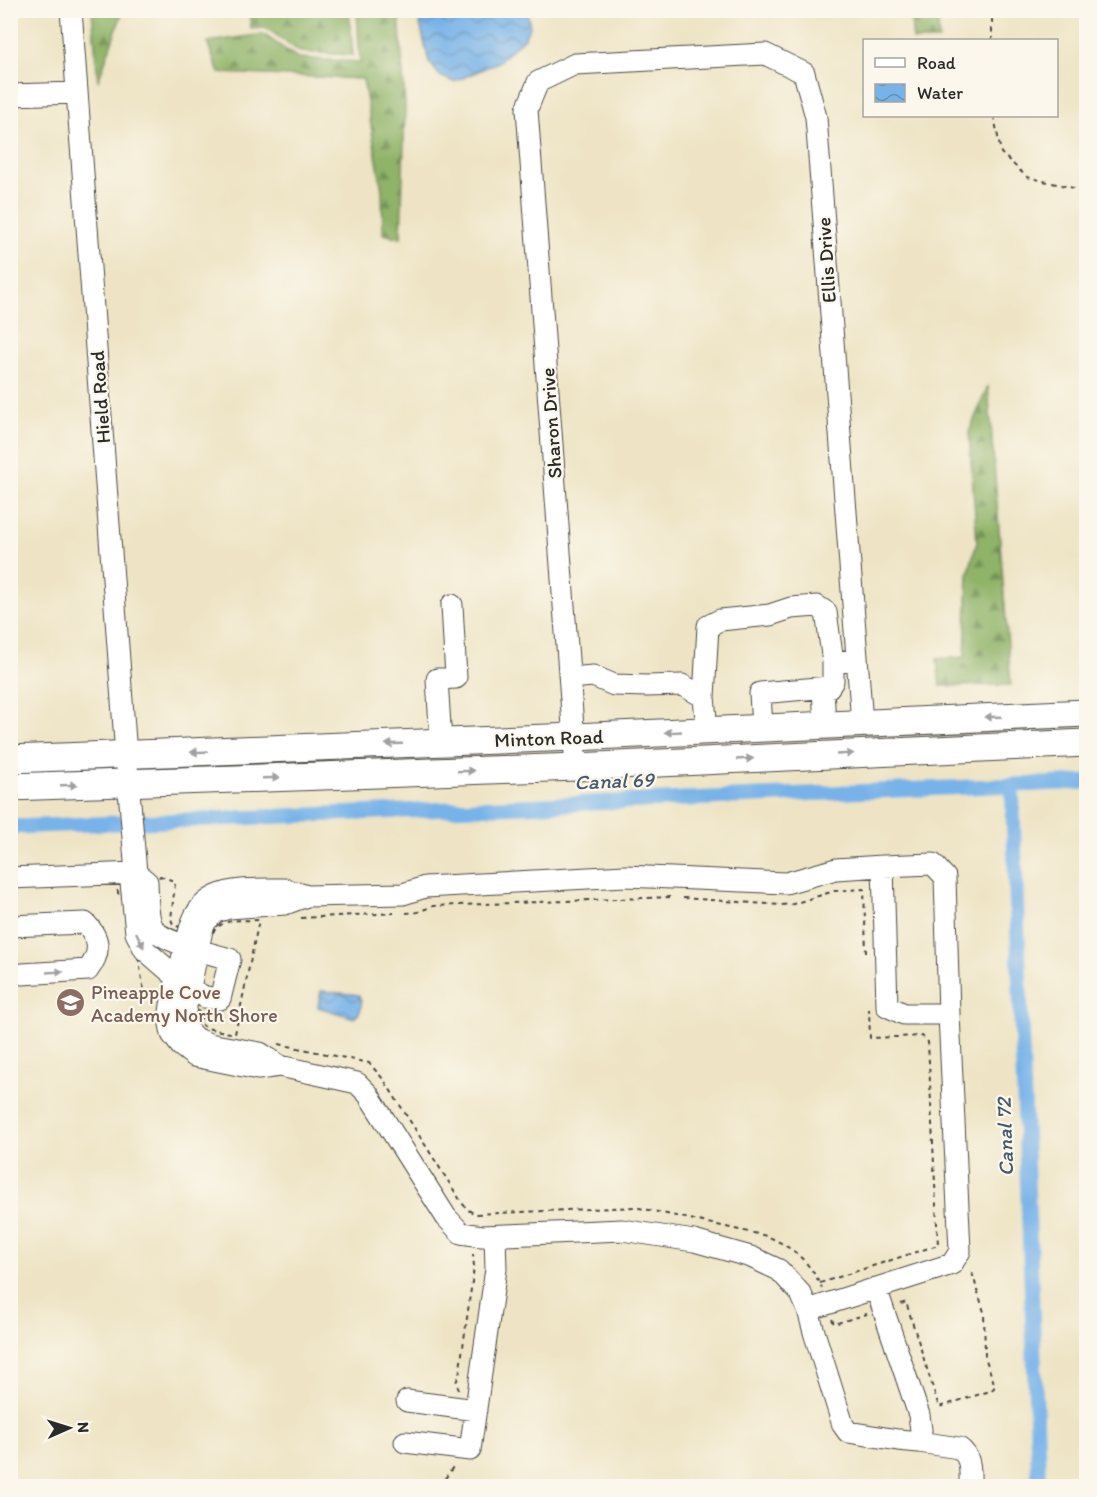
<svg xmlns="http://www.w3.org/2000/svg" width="1097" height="1497" viewBox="0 0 1097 1497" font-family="Itim,sans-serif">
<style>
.forest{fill:url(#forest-firs);stroke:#5d6f4a;stroke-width:1.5}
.water{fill:url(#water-waves);stroke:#516e8a;stroke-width:1.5}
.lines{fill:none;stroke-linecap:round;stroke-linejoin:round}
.canal{stroke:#77b2e8;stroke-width:15}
.minor-casing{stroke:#484742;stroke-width:23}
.major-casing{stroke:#484742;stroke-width:29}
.path{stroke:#484742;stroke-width:2;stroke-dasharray:4.5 4.5;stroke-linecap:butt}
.minor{stroke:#fff;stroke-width:21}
.major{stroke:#fff;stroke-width:27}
.oneway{fill:#a0a0a0}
.labels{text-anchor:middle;stroke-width:4.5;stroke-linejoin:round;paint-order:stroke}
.street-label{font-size:20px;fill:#2b2b2b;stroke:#fbf7ec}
.education-label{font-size:20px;fill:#785e54;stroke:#fbf7ec;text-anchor:start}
.water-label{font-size:21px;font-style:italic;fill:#465a6d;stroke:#fbf7ec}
</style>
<defs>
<pattern id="forest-firs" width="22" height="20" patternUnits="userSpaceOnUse" patternTransform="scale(1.5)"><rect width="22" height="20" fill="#8fb368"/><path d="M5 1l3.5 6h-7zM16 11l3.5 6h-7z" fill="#759256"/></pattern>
<pattern id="water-waves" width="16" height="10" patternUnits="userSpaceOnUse" patternTransform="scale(1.5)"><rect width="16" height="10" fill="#77b2e8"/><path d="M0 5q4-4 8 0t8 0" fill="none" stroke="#6291bc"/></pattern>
</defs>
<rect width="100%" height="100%" fill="#fbf7ec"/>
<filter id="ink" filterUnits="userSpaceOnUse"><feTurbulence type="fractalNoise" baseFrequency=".0167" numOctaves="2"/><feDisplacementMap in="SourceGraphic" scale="12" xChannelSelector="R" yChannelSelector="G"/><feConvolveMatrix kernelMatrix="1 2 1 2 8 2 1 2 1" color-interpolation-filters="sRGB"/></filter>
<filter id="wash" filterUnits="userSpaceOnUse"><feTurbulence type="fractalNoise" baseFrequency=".008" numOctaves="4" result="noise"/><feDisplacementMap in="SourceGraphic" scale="24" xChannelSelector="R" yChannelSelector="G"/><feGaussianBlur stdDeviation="1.35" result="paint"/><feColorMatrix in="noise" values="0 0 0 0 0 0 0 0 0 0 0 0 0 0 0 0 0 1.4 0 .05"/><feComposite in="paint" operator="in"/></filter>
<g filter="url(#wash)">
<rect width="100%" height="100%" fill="#eee4c5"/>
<path class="forest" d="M92,11H123L98,81Z
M249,11H349L353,55L300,52L266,28L251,29Z
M357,11H399L405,107L401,238L383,234L382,190L363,79L219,73L207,42L263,34L298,58L360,62Z
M910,11H937L939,40H913Z
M988,386L1011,685L940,686L937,659L965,657L968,574L977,542L969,432Z"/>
<path class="water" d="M417,11H527L530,27L524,38L498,62L454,82L440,76L429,62Z
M321,991L359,995C363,1004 362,1012 354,1018L318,1007Z"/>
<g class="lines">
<path class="canal" d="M1012,785L1039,1486
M142,822L1086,782
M10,827L119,823"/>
</g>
</g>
<g filter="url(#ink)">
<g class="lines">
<defs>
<path id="minor" d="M10,95L77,93
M570,678L593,676L614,685L647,686L682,685L704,697
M823,689L825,725
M762,728L760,693L829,687L833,681V662
M707,731L704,697L708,626L720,620L770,615L791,608L817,606L826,612L833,662L857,660
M441,742L437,679L456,678L452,605
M576,767L527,109L538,82L575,64L765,54L804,73L816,117L862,723
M10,878L136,873L147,882C148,896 146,915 153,928C160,941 215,955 230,959L220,999L205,997L190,989L145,950L136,933L131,883L136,873L126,755L71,10
M285,889L307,896L285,904L229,908L216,912L206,921L202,930L184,1016L187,1030L195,1038L209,1044L260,1053L280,1066L258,1069L194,1056L181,1046L172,1034L169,1019L171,1005L177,978L190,929C202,883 247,890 285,889Z
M307,896L403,894L425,887L625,876L786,883L836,869L883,866
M10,926L85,923C101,939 101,953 88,970L22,974
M280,1066L357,1083L368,1094L446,1217L461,1233L482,1236L622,1230L694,1241L751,1257L779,1270L801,1294L808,1310L814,1332L843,1425L848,1432L898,1440L919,1442L921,1430L919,1415L876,1288
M808,1310L952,1264L960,1251L949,1014H904L887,1006L883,866L933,864L945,877L949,1014
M407,1401L476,1410
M405,1442L470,1450L496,1269L495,1236
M919,1442L959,1448C972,1457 970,1472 970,1486"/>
<path id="major" d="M10,759L574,737L1086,713
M10,787L576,767L1086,743"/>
</defs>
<use href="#minor" class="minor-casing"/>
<use href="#major" class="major-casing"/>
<path class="path" d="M992,10V40
M994,116L1001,153L1027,177L1086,191
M160,876L174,881L175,884L171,919L173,924L179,927L213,932C224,917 242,921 259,920L235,1034L206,1028L202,1025L201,1012L171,1005L154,1000L147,995L143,986L138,955L129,941L123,900L118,893L117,884L154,881L158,879Z
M683,898L781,905L793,904L834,891L864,889L866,953
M406,913L418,912L433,906L672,897
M301,918L394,913
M279,1044L369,1063L384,1080L462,1203L468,1210L475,1214L635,1207L767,1236C794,1248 810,1262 822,1288
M820,1283L938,1245L928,1042L922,1036L870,1038L869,1009
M901,1304L906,1302L939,1407L990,1391L994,1388V1383L985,1357L984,1312L971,1269
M832,1319L834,1324L867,1314
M459,1390L456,1382L459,1376L474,1267L473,1254
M440,1486L453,1467"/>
<use href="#minor" class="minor"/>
<use href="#major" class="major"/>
</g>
<defs><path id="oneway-solid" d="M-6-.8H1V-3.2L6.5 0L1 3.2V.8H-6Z" transform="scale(1.5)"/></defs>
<g class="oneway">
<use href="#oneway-solid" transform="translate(993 717) rotate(178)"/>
<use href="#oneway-solid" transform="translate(673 732) rotate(177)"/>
<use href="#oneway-solid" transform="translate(394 744) rotate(178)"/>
<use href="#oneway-solid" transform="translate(199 752) rotate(178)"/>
<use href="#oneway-solid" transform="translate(845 754) rotate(-3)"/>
<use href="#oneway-solid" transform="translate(745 759) rotate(-3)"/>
<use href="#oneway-solid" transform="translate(466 771) rotate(-2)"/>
<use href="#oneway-solid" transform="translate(271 778) rotate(-2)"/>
<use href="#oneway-solid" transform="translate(69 785) rotate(-2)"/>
<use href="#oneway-solid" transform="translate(140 940) rotate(64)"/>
<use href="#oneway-solid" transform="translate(55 972) rotate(-3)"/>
</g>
</g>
<defs>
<symbol id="school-disc" viewBox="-11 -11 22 22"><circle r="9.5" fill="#8d6e63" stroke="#fbf7ec"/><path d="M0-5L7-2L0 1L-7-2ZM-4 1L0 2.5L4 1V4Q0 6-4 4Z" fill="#fff"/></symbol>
</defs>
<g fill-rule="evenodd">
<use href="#school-disc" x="54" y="986" width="33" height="33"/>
</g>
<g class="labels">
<g class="street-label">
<text transform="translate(826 260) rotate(-94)" y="7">Ellis Drive</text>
<text transform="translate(100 397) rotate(-94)" y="7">Hield Road</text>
<text transform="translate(551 423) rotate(-94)" y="7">Sharon Drive</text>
<text transform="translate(549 738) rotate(-2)" y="7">Minton Road</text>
</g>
<g class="education-label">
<text x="91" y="999">Pineapple Cove<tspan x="91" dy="23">Academy North Shore</tspan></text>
</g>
<g class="water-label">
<text transform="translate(614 781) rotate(-2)" y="7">Canal 69</text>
<text transform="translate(1005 1137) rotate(-92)" y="7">Canal 72</text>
</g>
</g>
<rect width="1097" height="1497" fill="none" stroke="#fbf7ec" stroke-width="36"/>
<rect x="863" y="39" width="195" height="78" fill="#fbf7ec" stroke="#a8a59f" stroke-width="1.5"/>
<rect x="875" y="58" width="30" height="9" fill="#ffffff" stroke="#a8a59f" stroke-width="1.5"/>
<text x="917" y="69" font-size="18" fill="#2b2b2b">Road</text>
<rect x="875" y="84" width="30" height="18" fill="url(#water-waves)" stroke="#a8a59f" stroke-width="1.5"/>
<text x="917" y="99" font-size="18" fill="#2b2b2b">Water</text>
<g transform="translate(69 1428) rotate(87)" stroke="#fbf7ec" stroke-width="4.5" paint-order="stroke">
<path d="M0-4.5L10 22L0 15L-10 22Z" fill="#2b2b2b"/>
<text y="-9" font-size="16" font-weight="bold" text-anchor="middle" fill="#2b2b2b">N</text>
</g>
</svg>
